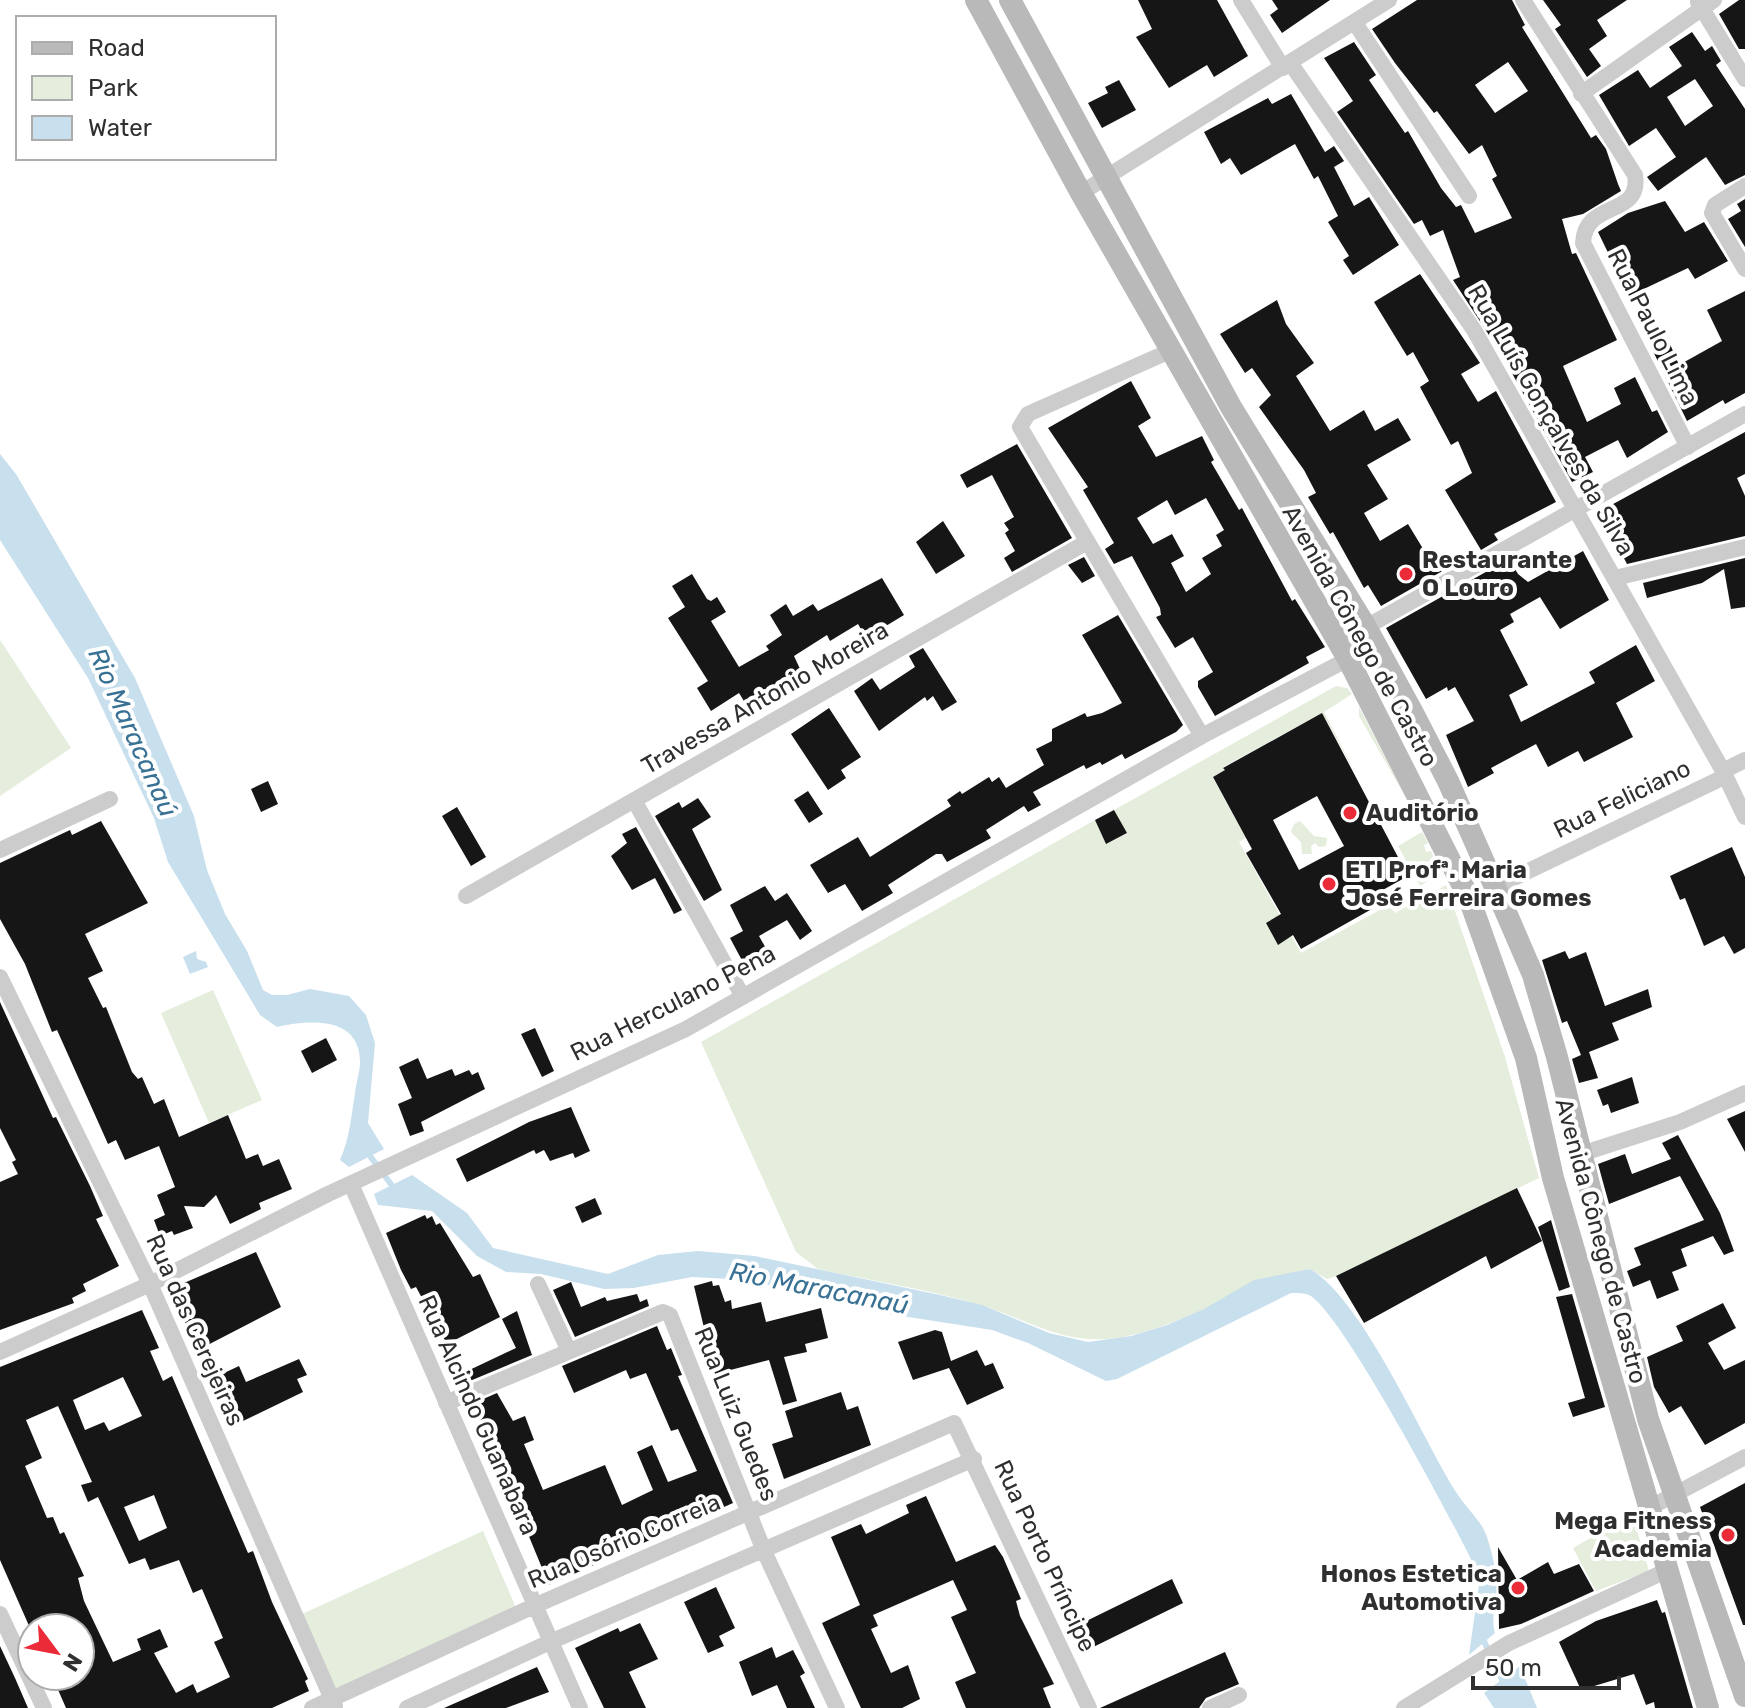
<svg xmlns="http://www.w3.org/2000/svg" width="1745" height="1708" viewBox="0 0 1745 1708" font-family="Rubik,sans-serif">
<style>
.green{fill:#e5eddc}
.water{fill:#c8dfed}
.lines{fill:none;stroke-linecap:round;stroke-linejoin:round}
.stream{stroke:#c8dfed;stroke-width:6}
.building{fill:#161616;fill-rule:evenodd}
.minor{stroke:#ccc;stroke-width:16}
.secondary{stroke:#b9b9b9;stroke-width:22}
.poi-dot{fill:#ec2b39;stroke:#fff;stroke-width:3}
.labels{text-anchor:middle;stroke-width:8;stroke-linejoin:round;paint-order:stroke}
.street-label{font-size:24px;fill:#2f2f2f;stroke:#fff}
.poi-label{font-size:24px;font-weight:bold;fill:#2f2f2f;stroke:#fff;text-anchor:start}
.water-label{font-size:26px;font-style:italic;fill:#397195;stroke:#fff}
</style>
<rect width="100%" height="100%" fill="#fff"/>
<path class="green" d="M0,640L71,748L0,796Z
M1336,686L1347,688L1352,694L1324,712L1356,774L1322,713L1223,767L1225,770L1213,778L1242,831H1257L1239,842L1301,953L1389,905L1395,913L1446,885L1505,1057L1539,1178L1336,1276L1327,1279L1310,1269C1248,1282 1194,1321 1132,1335C1069,1350 1036,1322 980,1305C927,1289 872,1281 818,1269L796,1252L701,1042L1095,820L1106,844L1127,834L1114,810Z
M1359,707L1405,796L1359,716Z
M1300,821L1314,836L1327,838L1326,846L1319,847L1315,843L1311,846L1312,854H1302L1301,842L1291,832L1294,824Z
M1422,832L1428,843L1424,845L1426,852L1431,851L1438,868L1432,871L1434,877L1420,886L1398,846Z
M213,990L262,1100L209,1123L161,1013Z
M1632,1514L1649,1571L1596,1591L1573,1548Z
M483,1531L516,1608L331,1691L300,1615Z"/>
<path class="water" d="M0,454L16,474L135,678L194,816L207,870L225,914L247,951L263,990L272,995H287L310,989L349,996L366,1015L375,1043L368,1123L384,1149L349,1167L340,1160C350,1137 351,1118 355,1093C356,1083 360,1072 360,1062C360,1015 308,1020 277,1027L260,1015L168,862L154,818L88,678L0,540Z
M196,951L197,959L206,962L208,967L190,974L183,957Z
M412,1175L467,1213L493,1248L608,1274L658,1255L698,1251L755,1256L940,1295L982,1305L1049,1333L1088,1342L1131,1336L1167,1325L1204,1309L1254,1280L1310,1269C1363,1300 1421,1436 1456,1492C1465,1507 1482,1521 1487,1537C1493,1556 1498,1577 1496,1597C1495,1611 1491,1619 1495,1633L1469,1655L1479,1584L1472,1561C1451,1519 1341,1311 1309,1295C1304,1293 1296,1293 1291,1293L1117,1379L1106,1381L1028,1343L992,1330L883,1313L748,1280L692,1277L634,1288L604,1289L541,1274L506,1272L477,1256L432,1211L378,1205L374,1194Z
M1520,1666L1537,1708H1494L1484,1693Z"/>
<g class="lines">
<path class="stream" d="M367,1152L396,1191
M1482,1637L1504,1684"/>
</g>
<path class="building" d="M1138,0H1217L1248,56L1214,77L1207,65L1169,88L1136,37L1152,29Z
M1272,0H1330L1282,33L1270,15L1278,9Z
M1417,0H1512L1525,25L1522,27L1591,138L1596,135L1606,149L1618,184L1621,191L1616,194L1583,214L1562,219L1572,254L1576,253L1617,340L1563,366L1587,422L1621,404L1614,388L1635,377L1652,412L1657,410L1668,432L1627,458L1618,440L1585,457L1593,472L1572,482L1502,355L1453,280L1460,277L1443,230L1430,236L1422,220L1414,224L1337,112L1353,101L1324,58L1354,42L1376,75L1369,80L1405,133L1408,131L1441,188L1456,207L1461,205L1475,233L1512,218L1492,179L1497,176L1482,145L1469,154L1437,111L1434,113L1395,63L1372,29ZM1508,62L1528,91L1495,113L1475,85Z
M1543,0H1627L1597,20L1607,36L1589,49L1601,66L1587,77L1555,29L1561,25Z
M1739,0H1745V49H1739L1719,14Z
M1692,32L1705,51L1712,46L1721,61L1716,65L1745,109V175L1725,185L1706,157L1658,191L1647,177L1676,157L1656,128L1629,146L1599,95L1638,70L1650,88L1682,66L1669,47ZM1695,79L1713,106L1685,126L1667,97Z
M1119,80L1136,110L1102,128L1088,103L1108,93L1105,87Z
M1291,94L1325,152L1334,146L1344,161L1334,167L1354,206L1369,197L1399,245L1353,275L1343,260L1349,256L1328,222L1338,216L1318,176L1314,179L1295,144L1241,175L1230,158L1221,164L1204,132L1268,98L1272,104Z
M1745,199V247L1728,219L1741,211L1737,204Z
M1665,201L1685,232L1704,222L1728,261L1695,279L1688,268L1629,296L1598,232L1628,213Z
M1420,274L1480,363L1461,374L1478,402L1496,391L1556,502L1494,534L1498,540L1481,550L1445,490L1472,473L1458,441L1451,445L1420,387L1429,381L1413,352L1407,356L1374,302Z
M1745,291V393L1725,404L1723,400L1687,421L1650,345L1667,337L1679,365L1722,341L1707,310Z
M1277,300L1286,324L1314,363L1296,376L1330,431L1364,410L1375,431L1398,418L1411,440L1367,465L1388,499L1364,513L1380,541L1408,524L1425,552L1432,547L1446,569L1381,606L1368,585L1364,588L1333,532L1330,534L1308,497L1316,493L1304,470L1259,407L1271,395L1252,368L1245,373L1220,334Z
M1131,381L1151,418L1138,426L1156,457L1202,436L1214,460L1211,462L1239,510L1242,508L1292,601L1295,599L1325,647L1306,657L1309,663L1215,716L1198,687V681L1213,672L1193,637L1175,648L1156,617L1161,615L1160,608L1132,556L1114,564L1105,549L1114,543L1083,490L1088,487L1048,428ZM1206,498L1224,530L1216,535L1222,546L1202,558L1211,574L1186,592L1171,563L1184,556L1172,534L1153,544L1137,518L1167,500L1175,515Z
M1745,432V474L1737,478L1745,496V536L1627,564L1610,532L1615,529L1604,509Z
M1017,444L1072,538L1012,572L1004,558L1015,551L1005,533L1009,530L1004,523L1014,517L992,475L967,488L960,475Z
M943,521L965,556L936,574L916,542Z
M1583,551L1609,600L1560,629L1540,597L1510,614L1514,622L1500,630L1528,685L1509,695L1521,722L1595,683L1589,672L1636,645L1655,681L1616,703L1633,737L1584,762L1578,751L1548,767L1536,744L1491,768L1494,773L1468,787L1446,735L1474,721L1455,687L1448,691L1447,687L1426,699L1386,628L1509,559L1518,574L1528,582Z
M1084,557L1095,576L1082,583L1068,565Z
M1745,558V607L1731,609L1724,569L1702,583L1647,598L1643,583Z
M692,574L707,599L711,601L717,597L726,612L711,621L739,667L769,650L766,646L782,635L770,615L786,604L793,616L813,604L818,611L882,578L904,615L866,638L858,624L830,641L827,635L794,656L801,671L786,679L791,689L750,711L739,693L711,711L697,688L708,681L668,618L685,607L672,586Z
M1118,615L1183,725L1176,732L1125,759L1122,754L1102,765L1100,762L1086,769L1084,765L1033,792L1041,805L1028,812L1024,806L986,830L991,838L947,862L942,854H936L888,885L893,893L862,911L845,884L828,893L810,865L858,837L870,857L951,806L947,800L960,791L962,794L989,777L992,782L999,777L1006,788L1044,765L1036,749L1052,741V729L1085,713L1087,717L1102,713L1122,703L1082,635Z
M923,648L957,702L942,711L933,696L927,701L925,697L879,731L854,691L872,678L880,690L915,667L909,656Z
M829,708L861,757L841,770L846,778L828,790L791,734Z
M1322,713L1408,876L1381,891L1386,901L1301,949L1293,935L1278,945L1266,923L1281,914L1246,853L1252,849L1213,777L1225,770L1223,768ZM1317,796L1344,846L1299,870L1273,820Z
M268,781L278,804L261,812L251,789Z
M808,791L823,814L809,823L794,800Z
M698,798L711,817L692,829L722,890L704,901L655,816L679,802L682,808Z
M457,807L486,857L471,866L442,816Z
M1114,810L1127,833L1106,844L1095,820Z
M101,821L148,903L85,934L103,971L88,978L103,1008L106,1007L132,1072L138,1079L142,1077L154,1104L164,1099L179,1137L228,1115L246,1159L258,1154L263,1166L279,1159L292,1189L259,1203L261,1209L230,1224L216,1195L204,1207L184,1206L193,1228L174,1235L172,1231L160,1236L154,1220L165,1215L157,1195L175,1187L159,1146L125,1160L116,1140L108,1144L57,1030L52,1032L25,964L0,919V863L70,830L72,835Z
M636,827L682,910L674,914L655,878L632,890L611,856L627,843L622,834Z
M1732,847L1745,877V948L1734,954L1724,936L1704,946L1685,898L1680,900L1670,876Z
M765,886L775,901L787,893L812,931L800,940L787,920L759,936L768,952L745,966L730,938L743,931L730,905Z
M1565,951L1569,959L1586,952L1605,1006L1648,989L1652,1007L1612,1023L1619,1040L1589,1052L1598,1078L1579,1083L1572,1059L1581,1055L1567,1021L1562,1023L1542,960Z
M0,1002L53,1118L56,1117L90,1186L103,1216L96,1219L119,1266L83,1284L86,1291L72,1298L74,1303L0,1330V1182L18,1174L12,1162L16,1160L0,1128Z
M535,1028L554,1071L542,1077L521,1034Z
M326,1038L337,1060L312,1073L301,1051Z
M418,1058L427,1079L452,1069L455,1076L469,1070L472,1075L478,1072L485,1089L421,1122L424,1131L410,1136L398,1104L412,1098L399,1067Z
M1632,1077L1639,1103L1611,1113L1608,1104L1603,1106L1597,1090Z
M571,1107L590,1151L575,1158L573,1153L550,1161L544,1150L536,1154L534,1150L467,1182L456,1159L529,1122Z
M1745,1111V1152L1727,1119Z
M1678,1135L1720,1213L1734,1251L1724,1255L1713,1236L1681,1249L1687,1266L1672,1272L1679,1290L1657,1299L1650,1280L1633,1287L1627,1271L1641,1265L1634,1248L1704,1220L1680,1176L1609,1204L1598,1164L1625,1154L1632,1174L1671,1159L1662,1143Z
M1517,1188L1542,1241L1491,1269L1486,1256L1364,1323L1336,1276Z
M595,1198L602,1214L582,1223L575,1207Z
M425,1215L427,1219L432,1216L436,1225L440,1223L473,1277L480,1274L500,1317L447,1344L416,1287L411,1289L401,1270L386,1233Z
M1551,1220L1570,1287L1559,1291L1538,1227Z
M256,1252L281,1307L198,1350L170,1289Z
M712,1281L713,1286L719,1285L725,1302L731,1300L732,1309L761,1302L766,1322L821,1308L828,1338L805,1344L807,1352L784,1357L797,1401L783,1405L769,1360L715,1374L694,1286Z
M571,1282L581,1307L605,1297L607,1301L637,1294L640,1302L647,1299L649,1306L575,1337L553,1290Z
M1572,1294L1605,1407L1573,1417L1568,1403L1585,1398L1556,1297Z
M1723,1303L1736,1328L1708,1343L1724,1370L1745,1360V1423L1705,1445L1681,1406L1669,1413L1654,1387L1647,1357L1683,1341L1676,1326Z
M142,1310L159,1348L150,1351L163,1381L172,1376L248,1553L253,1551L272,1602L308,1679L305,1681L309,1691L272,1708H66L52,1676H80V1628H30L0,1560V1367ZM123,1377L142,1416L109,1431L104,1422L85,1430L73,1400ZM58,1406L92,1482L81,1485L88,1502L98,1497L129,1564L145,1558L150,1570L179,1560L193,1593L202,1589L223,1638L214,1642L230,1677L197,1693L193,1684L176,1693L154,1653L168,1647L160,1629L137,1639L141,1650L113,1662L84,1601L78,1578L84,1576L64,1532L60,1534L53,1517L47,1518L25,1466L42,1458L26,1420ZM154,1495L167,1528L139,1541L124,1507Z
M517,1311L532,1355L465,1383L461,1374L516,1348L502,1319Z
M657,1326L667,1350L671,1348L682,1375L678,1376L733,1503L549,1585L474,1403L497,1393L513,1421L525,1416L534,1440L524,1444L543,1490L605,1465L622,1505L653,1490L637,1452L652,1445L668,1482L697,1471L678,1429L671,1431L646,1373L630,1379L626,1370L574,1393L562,1366Z
M935,1330L942,1332L951,1361L977,1350L985,1366L993,1363L1004,1388L967,1405L949,1368L913,1380L898,1342Z
M299,1359L307,1375L297,1379L303,1392L241,1422L222,1374L239,1366L246,1382Z
M841,1392L847,1410L858,1406L871,1445L784,1479L772,1444L793,1437L785,1411Z
M1745,1483V1625H1743L1700,1507Z
M926,1496L956,1562L995,1545L1003,1557L1021,1599L1016,1601L1020,1616L1054,1684L1043,1688L1051,1708H966L955,1682L976,1673L951,1617L967,1610L953,1580L873,1615L878,1626L871,1629L891,1673L908,1665L920,1699L902,1708H861L822,1623L860,1605L831,1537L861,1524L866,1534L909,1513L906,1505Z
M1498,1547L1517,1580L1548,1562L1554,1574L1579,1564L1594,1591L1521,1624L1499,1629Z
M1172,1579L1183,1603L1081,1653L1070,1629Z
M716,1587L735,1628L719,1636L724,1646L708,1653L684,1602Z
M1657,1600L1662,1613L1665,1612L1693,1708H1655L1654,1702L1646,1705L1634,1674L1581,1690L1559,1642L1596,1621Z
M640,1623L658,1659L629,1672L646,1708H604L575,1648L618,1628L620,1632Z
M0,1646L15,1678L28,1708H0Z
M772,1647L776,1658L793,1650L805,1673L800,1676L815,1708H787L777,1685L752,1696L739,1662Z
M1225,1652L1239,1684L1206,1698L1199,1708H1100Z
M537,1667L549,1692L506,1708H444Z"/>
<g class="lines">
<path class="minor" d="M1241,0L1283,68
M1523,0L1635,175C1642,218 1585,199 1583,243L1688,447
M1698,2L1745,79
M1355,23L1469,196
M1291,64L1474,330L1723,771L1745,817
M1581,94L1714,0
M1745,186L1715,205L1712,213L1745,269
M1081,193L1389,0
M1170,351L1028,414L1020,427L1202,736
M1615,578L1745,547
M1366,627L1745,414
M1723,771L1745,760
M634,800L743,997
M0,850L110,799
M1495,887L1726,776
M466,896L1087,542
M0,977L150,1284L335,1706
M1581,1154L1680,1122L1745,1093
M351,1184L580,1708
M538,1284L568,1349
M0,1352L150,1284L328,1194L686,1029L1202,736L1348,659
M446,1403L663,1312L670,1315L764,1551L837,1708
M1649,1508L1745,1457
M0,1614L44,1708
M312,1708L534,1606L954,1423L1089,1708
M407,1708L550,1642L974,1459
M1210,1708L1239,1695
M1404,1708L1509,1643L1666,1571"/>
<path class="secondary" d="M976,0L1081,193L1348,659L1469,898L1526,1058L1553,1178L1708,1708
M1010,0L1231,407L1366,627L1413,713L1448,781L1495,887L1533,975L1557,1057L1648,1419L1745,1696"/>
</g>
<g class="poi-dot">
<circle cx="1406" cy="574" r="8"/>
<circle cx="1350" cy="813" r="8"/>
<circle cx="1329" cy="884" r="8"/>
<circle cx="1728" cy="1535" r="8"/>
<circle cx="1518" cy="1588" r="8"/>
</g>
<g class="labels">
<g class="street-label">
<text transform="translate(1653 327) rotate(63)" y="8">Rua Paulo Lima</text>
<text transform="translate(1551 420) rotate(60)" y="8">Rua Luís Gonçalves da Silva</text>
<text transform="translate(1360 636) rotate(61)" y="8">Avenida Cônego de Castro</text>
<text transform="translate(765 698) rotate(-30)" y="8">Travessa Antonio Moreira</text>
<text transform="translate(1622 799) rotate(-26)" y="8">Rua Feliciano</text>
<text transform="translate(673 1003) rotate(-27)" y="8">Rua Herculano Pena</text>
<text transform="translate(1601 1241) rotate(75)" y="8">Avenida Cônego de Castro</text>
<text transform="translate(195 1330) rotate(66)" y="8">Rua das Cerejeiras</text>
<text transform="translate(736 1414) rotate(68)" y="8">Rua Luiz Guedes</text>
<text transform="translate(478 1415) rotate(66)" y="8">Rua Alcindo Guanabara</text>
<text transform="translate(624 1541) rotate(-23)" y="8">Rua Osório Correia</text>
<text transform="translate(1045 1556) rotate(65)" y="8">Rua Porto Príncipe</text>
</g>
<g class="poi-label">
<text x="1422" y="568">Restaurante<tspan x="1422" dy="28">O Louro</tspan></text>
<text x="1366" y="821">Auditório</text>
<text x="1345" y="878">ETI Profª. Maria<tspan x="1345" dy="28">José Ferreira Gomes</tspan></text>
<text x="1712" y="1529" text-anchor="end">Mega Fitness<tspan x="1712" dy="28">Academia</tspan></text>
<text x="1502" y="1582" text-anchor="end">Honos Estetica<tspan x="1502" dy="28">Automotiva</tspan></text>
</g>
<g class="water-label">
<text transform="translate(133 732) rotate(66)" y="9">Rio Maracanaú</text>
<text transform="translate(819 1288) rotate(11)" y="9">Rio Maracanaú</text>
</g>
</g>
<rect x="16" y="16" width="260" height="144" fill="#ffffff" stroke="#acacac" stroke-width="2"/>
<rect x="32" y="42" width="40" height="12" fill="#b9b9b9" stroke="#acacac" stroke-width="2"/>
<text x="88" y="56" font-size="24" fill="#2f2f2f">Road</text>
<rect x="32" y="76" width="40" height="24" fill="#e5eddc" stroke="#acacac" stroke-width="2"/>
<text x="88" y="96" font-size="24" fill="#2f2f2f">Park</text>
<rect x="32" y="116" width="40" height="24" fill="#c8dfed" stroke="#acacac" stroke-width="2"/>
<text x="88" y="136" font-size="24" fill="#2f2f2f">Water</text>
<g transform="translate(56 1652) rotate(122)"><circle r="38" fill="#ffffff" stroke="#acacac" stroke-width="2"/>
<path d="M0-6L14 30L0 20L-14 30Z" fill="#ec2b39"/>
<text y="-12" font-size="22" font-weight="bold" text-anchor="middle" fill="#2f2f2f">N</text>
</g>
<path d="M1473 1676v12h146v-12" fill="none" stroke="#2f2f2f" stroke-width="4"/>
<text x="1485" y="1676" font-size="24" fill="#2f2f2f" stroke="#ffffff" stroke-width="6" paint-order="stroke">50 m</text>
</svg>
